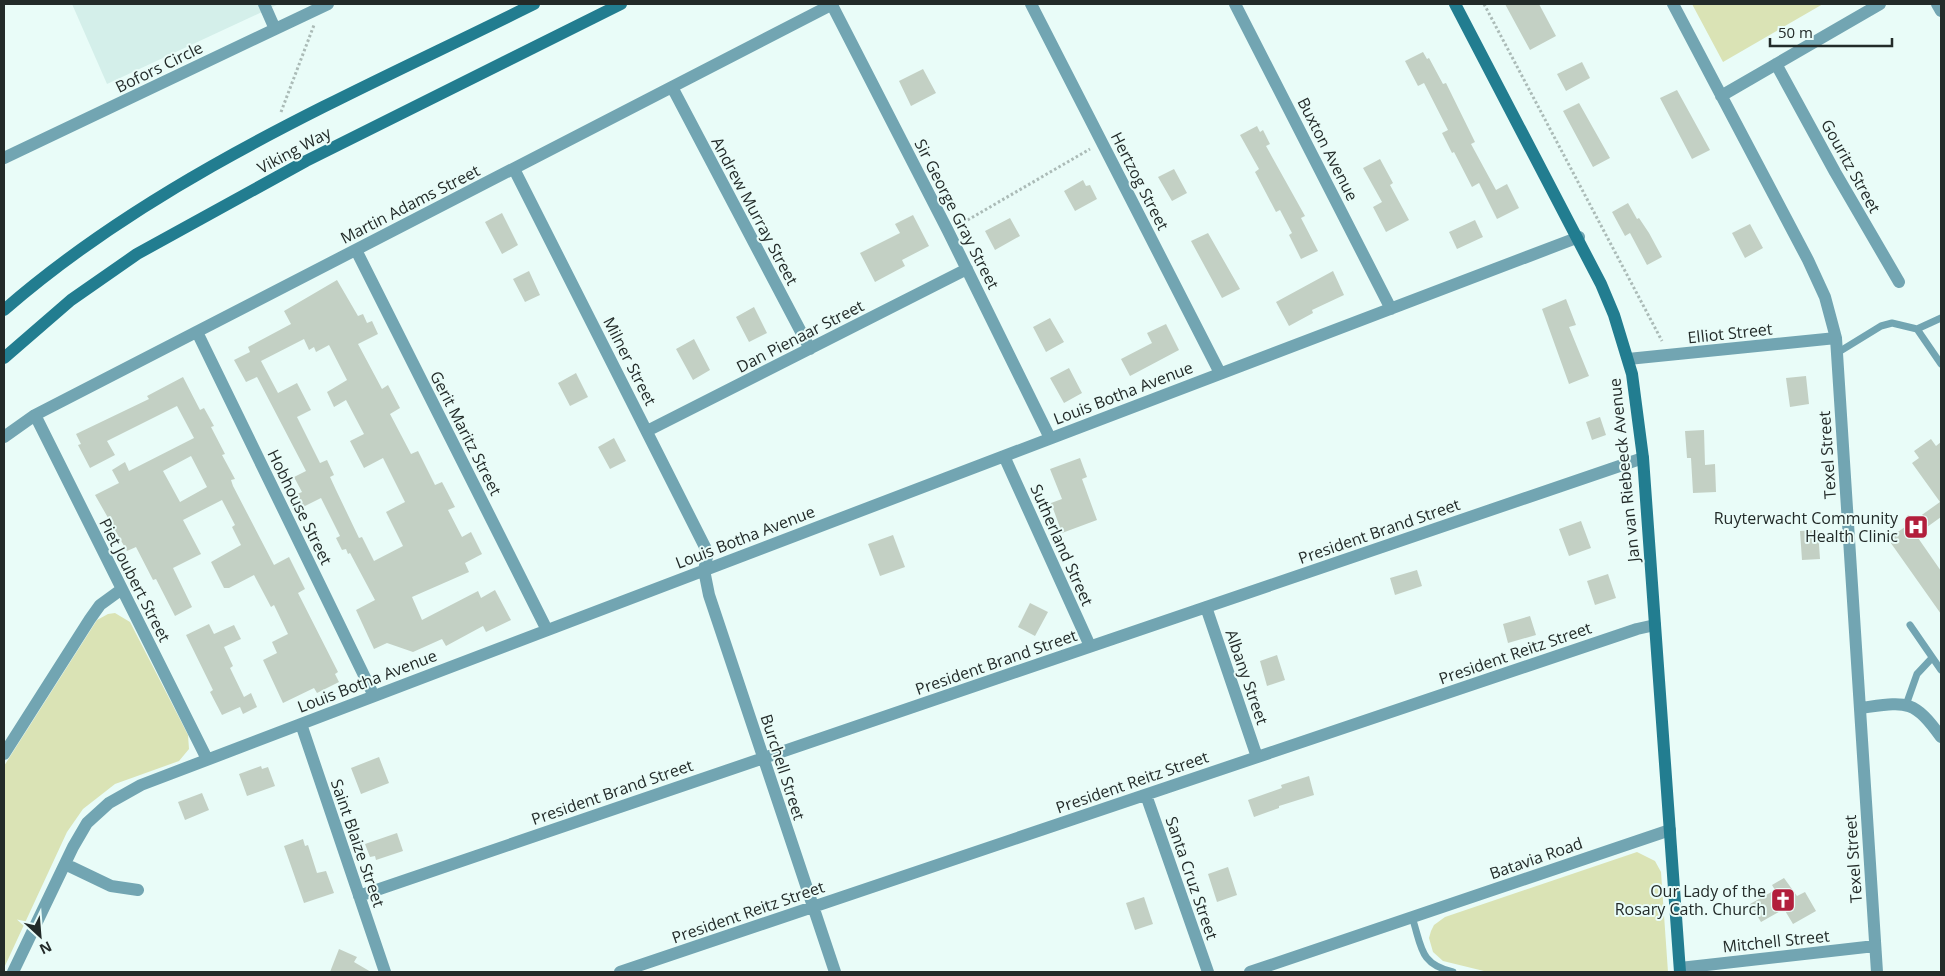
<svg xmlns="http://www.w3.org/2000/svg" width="1945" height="976" viewBox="0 0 1945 976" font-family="'Open Sans',sans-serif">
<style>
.built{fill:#d4efea}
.green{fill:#dae3b5}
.building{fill:#c3d0c4;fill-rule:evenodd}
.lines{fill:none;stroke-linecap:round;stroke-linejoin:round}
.path{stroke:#abbbb7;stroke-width:3;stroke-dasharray:2.5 2.5;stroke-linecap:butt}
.lane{stroke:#72a5b2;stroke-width:7}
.street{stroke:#72a5b2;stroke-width:12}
.secondary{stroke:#227d90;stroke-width:12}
.labels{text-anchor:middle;stroke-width:4;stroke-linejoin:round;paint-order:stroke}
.street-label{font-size:16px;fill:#232b29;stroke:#e9fcf8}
.poi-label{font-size:16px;fill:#232b29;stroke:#e9fcf8;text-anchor:end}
</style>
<rect width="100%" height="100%" fill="#e9fcf8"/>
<path class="built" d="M72,4H279L107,84Z"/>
<path class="green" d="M1692,4H1823L1723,62Z
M115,613L130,622L188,735L189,749L179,761L115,784L83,809L67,832L4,968V766L97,620L108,614Z
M1637,852L1655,861L1661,872L1668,972H1488L1443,961L1433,952L1429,938L1431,931L1434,925L1445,917Z"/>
<path class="building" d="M1505,4H1539L1556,36L1530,50Z
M1423,52L1427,59L1429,58L1443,84L1446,83L1475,142L1471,144L1496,190L1507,184L1519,208L1497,219L1479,183L1472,187L1454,152L1452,153L1442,133L1448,130L1424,83L1418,86L1405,61Z
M1582,62L1590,78L1566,91L1557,74Z
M923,69L936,93L911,106L899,81Z
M1677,90L1710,150L1692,159L1660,98Z
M1579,103L1610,158L1593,167L1563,111Z
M1257,126L1260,132L1263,130L1270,144L1266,146L1305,216L1301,218L1318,251L1301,259L1289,235L1292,233L1280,210L1276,212L1255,172L1259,169L1240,135Z
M1380,159L1393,183L1390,185L1409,220L1386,232L1373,207L1382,202L1363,168Z
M1174,169L1187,193L1172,201L1158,177Z
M1083,180L1086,186L1090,185L1097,199L1075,211L1064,191Z
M1628,203L1637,219L1639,218L1649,233L1662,257L1647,265L1630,233L1625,236L1612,212Z
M502,213L518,245L502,254L485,222Z
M913,215L929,246L902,260L905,266L875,282L860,253L900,233L895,224Z
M1010,218L1020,236L995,250L985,231Z
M1475,220L1483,237L1457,249L1449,232Z
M1750,224L1763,248L1745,258L1732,233Z
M1208,233L1240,289L1222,298L1191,241Z
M529,271L540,295L525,302L513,279Z
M1333,271L1344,295L1312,310L1313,313L1289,326L1276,302Z
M337,280L358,316L363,314L367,323L372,321L378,334L358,344L382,389L388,385L400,408L390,414L411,454L418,451L435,485L442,482L455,507L448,510L462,537L471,532L482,554L465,563L469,572L412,597L422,620L478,591L481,598L495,590L511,620L486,632L483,626L446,646L442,639L413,652L387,643L374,649L356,610L375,600L350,553L348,554L346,549L342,550L336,538L340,536L321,498L303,507L297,494L302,492L294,477L306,471L257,377L246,382L234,360L250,352L248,347L291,324L284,311ZM304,339L309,350L314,347L316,352L329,345L347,380L327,392L334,407L346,400L364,434L350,441L364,468L383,458L405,502L386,512L403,546L374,561L362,537L359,538L336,490L330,477L334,475L327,460L320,463L297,417L311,410L297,383L278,393L261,361Z
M1566,299L1576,325L1569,327L1589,376L1569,384L1542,309Z
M754,307L767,333L749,342L736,317Z
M1050,318L1064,342L1046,352L1033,327Z
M1166,324L1179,350L1130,376L1121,359L1152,343L1147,333Z
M694,339L710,370L693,380L676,349Z
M1069,368L1082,393L1064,403L1050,378Z
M576,373L588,397L570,406L558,383Z
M1806,376L1809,404L1790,407L1786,378Z
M183,377L200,410L204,408L214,426L211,427L225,454L222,455L235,479L231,480L233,486L274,565L289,557L305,589L298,593L338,672L335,674L339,682L317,693L314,688L283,703L263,660L277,653L272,642L288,634L274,605L271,607L254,575L229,588H224L211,562L241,545L232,527L235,525L222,500L183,520L201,554L173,568L192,607L175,616L156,579L153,580L136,547L127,551L95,495L119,483L112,470L125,462L129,471L194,438L177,406L107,441L115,455L90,468L78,445L81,444L76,434L149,399L147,396ZM191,456L207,487L180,502L163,471Z
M1600,417L1606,435L1592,440L1586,422Z
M1704,430L1705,465L1715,464L1716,492L1693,493L1691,458H1687L1685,431Z
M614,438L626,461L610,469L598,447Z
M1931,439L1936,446L1941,442V517L1916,535L1941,571V614L1888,539L1940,502L1912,463L1919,458L1914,451Z
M1080,458L1087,477L1082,479L1097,520L1062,533L1051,503L1062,499L1050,469Z
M1581,521L1591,548L1569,556L1559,529Z
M1818,530L1820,559L1802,560L1800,531Z
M893,535L905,567L880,576L868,544Z
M1417,570L1422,586L1395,595L1390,578Z
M1608,574L1616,598L1595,605L1587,581Z
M1030,603L1048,612L1035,636L1018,627Z
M1530,616L1536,635L1508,643L1503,624Z
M209,624L214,634L234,625L241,639L224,647L233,666L230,668L244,697L251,693L257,707L243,714L240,707L222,715L210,692L213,690L186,635Z
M1277,655L1285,680L1267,686L1260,661Z
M379,757L389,783L361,794L351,768Z
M261,766L262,769L268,767L275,786L247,796L239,774Z
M1309,776L1314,795L1279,806V808L1254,817L1248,800L1282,788L1281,785Z
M202,793L209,810L185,820L178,802Z
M397,833L403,851L376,860L375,856L370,857L365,844Z
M303,839L305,846L308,845L317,873L326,871L334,893L304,903L284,846Z
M1228,867L1237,895L1217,902L1208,874Z
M1784,878L1797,896L1805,892L1816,911L1793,924L1784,909L1761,922L1750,904L1775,890L1772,885Z
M1144,897L1153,924L1135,930L1126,903Z
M339,949L357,957L354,962L371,972H330Z"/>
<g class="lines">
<path class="path" d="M1484,4L1662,341
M281,112L314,25
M959,225L1090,149"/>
<path class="lane" d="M1917,329L1941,364
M1837,353L1881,326L1892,323L1917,329L1941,318
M1910,625L1941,670
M1906,705L1917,674L1932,658
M1412,917C1422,947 1419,964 1453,972"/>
<path class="street" d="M264,4L275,29
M1031,4L1220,373
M1235,4L1391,309
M1673,4L1808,260L1825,297L1836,338L1877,972
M1937,4L1941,11
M832,5L948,231L1050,438
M1776,64L1835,172L1899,282
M672,87L810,349
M1721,96L1880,4
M4,158L328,4
M514,169L706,549L707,557L704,570L709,595L835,972
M356,250L547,630
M197,332L374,696
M1628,359L1836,338
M35,415L207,759
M647,431L967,269
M4,437L35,415L833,4
M1004,456L1090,646
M1206,607L1257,757
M1860,708C1906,702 1913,698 1941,737
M301,724L385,972
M4,754L90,619L100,605L122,589
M1146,795L1208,972
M65,864L111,886L138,890
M359,896L1643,458
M1680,968L1875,946
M13,972L73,847L87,823L109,803L141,785L1579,237
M620,972L1637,629L1655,625
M1250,972L1670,830"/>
<path class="secondary" d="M1455,4L1601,284L1614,315L1632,374L1643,458L1680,972
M4,310C159,175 351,95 534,4
M4,358L71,300L137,254L306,161L621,4"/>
</g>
<defs>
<symbol id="hospital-square" viewBox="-11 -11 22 22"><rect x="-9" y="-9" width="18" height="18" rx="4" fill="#b21f3c" stroke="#e9fcf8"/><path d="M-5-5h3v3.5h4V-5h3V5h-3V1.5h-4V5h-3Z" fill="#fff"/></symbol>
<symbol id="church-square" viewBox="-11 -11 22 22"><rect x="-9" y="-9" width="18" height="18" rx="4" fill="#b21f3c" stroke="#e9fcf8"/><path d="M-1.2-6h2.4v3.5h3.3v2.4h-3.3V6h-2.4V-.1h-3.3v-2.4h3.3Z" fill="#fff"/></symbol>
</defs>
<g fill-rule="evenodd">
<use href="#hospital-square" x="1902" y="513" width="28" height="28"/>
<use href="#church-square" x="1769" y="886" width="28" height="28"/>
</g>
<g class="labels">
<g class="street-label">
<text transform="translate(159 67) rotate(-26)" y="6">Bofors Circle</text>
<text transform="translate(1328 149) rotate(63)" y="6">Buxton Avenue</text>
<text transform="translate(294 150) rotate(-28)" y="6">Viking Way</text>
<text transform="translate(1851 166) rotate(61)" y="6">Gouritz Street</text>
<text transform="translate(1140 181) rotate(63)" y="6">Hertzog Street</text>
<text transform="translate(410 204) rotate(-27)" y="6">Martin Adams Street</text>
<text transform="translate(755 211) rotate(62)" y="6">Andrew Murray Street</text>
<text transform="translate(957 214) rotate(63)" y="6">Sir George Gray Street</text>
<text transform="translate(1730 333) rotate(-6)" y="6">Elliot Street</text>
<text transform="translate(800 336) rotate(-27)" y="6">Dan Pienaar Street</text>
<text transform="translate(630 361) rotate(63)" y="6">Milner Street</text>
<text transform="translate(1123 393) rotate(-21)" y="6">Louis Botha Avenue</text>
<text transform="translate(466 433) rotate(63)" y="6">Gerit Maritz Street</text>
<text transform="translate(1827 455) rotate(-94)" y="6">Texel Street</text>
<text transform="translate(1624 470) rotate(-96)" y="6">Jan van Riebeeck Avenue</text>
<text transform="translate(300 507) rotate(64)" y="6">Hobhouse Street</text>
<text transform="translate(1379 531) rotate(-19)" y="6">President Brand Street</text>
<text transform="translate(745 537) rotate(-21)" y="6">Louis Botha Avenue</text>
<text transform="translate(1062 545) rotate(66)" y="6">Sutherland Street</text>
<text transform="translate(135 580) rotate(63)" y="6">Piet Joubert Street</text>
<text transform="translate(1515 653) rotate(-19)" y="6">President Reitz Street</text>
<text transform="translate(996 662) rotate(-19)" y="6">President Brand Street</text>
<text transform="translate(1247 677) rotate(71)" y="6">Albany Street</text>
<text transform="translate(367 681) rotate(-21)" y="6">Louis Botha Avenue</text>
<text transform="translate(783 767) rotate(72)" y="6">Burchell Street</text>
<text transform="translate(1132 782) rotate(-19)" y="6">President Reitz Street</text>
<text transform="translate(612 792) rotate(-19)" y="6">President Brand Street</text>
<text transform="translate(358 843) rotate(71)" y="6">Saint Blaize Street</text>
<text transform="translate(1536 858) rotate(-19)" y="6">Batavia Road</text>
<text transform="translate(1853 859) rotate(-94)" y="6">Texel Street</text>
<text transform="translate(1192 878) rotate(71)" y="6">Santa Cruz Street</text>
<text transform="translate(748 912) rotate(-19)" y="6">President Reitz Street</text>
<text transform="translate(1776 941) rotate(-6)" y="6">Mitchell Street</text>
</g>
<g class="poi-label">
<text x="1898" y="524">Ruyterwacht Community<tspan x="1898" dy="18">Health Clinic</tspan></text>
<text x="1766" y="897">Our Lady of the<tspan x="1766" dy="18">Rosary Cath. Church</tspan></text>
</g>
</g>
<rect width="1945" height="976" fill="none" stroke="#232b29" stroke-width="10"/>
<g transform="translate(40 936) rotate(154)" stroke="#e9fcf8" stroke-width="4" paint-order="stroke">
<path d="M0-4L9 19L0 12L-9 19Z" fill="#232b29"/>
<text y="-8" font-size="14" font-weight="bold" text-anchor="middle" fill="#232b29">N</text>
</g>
<path d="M1770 38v8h122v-8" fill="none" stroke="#232b29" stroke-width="2.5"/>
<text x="1778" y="38" font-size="15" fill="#232b29" stroke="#e9fcf8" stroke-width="4" paint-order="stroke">50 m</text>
</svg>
